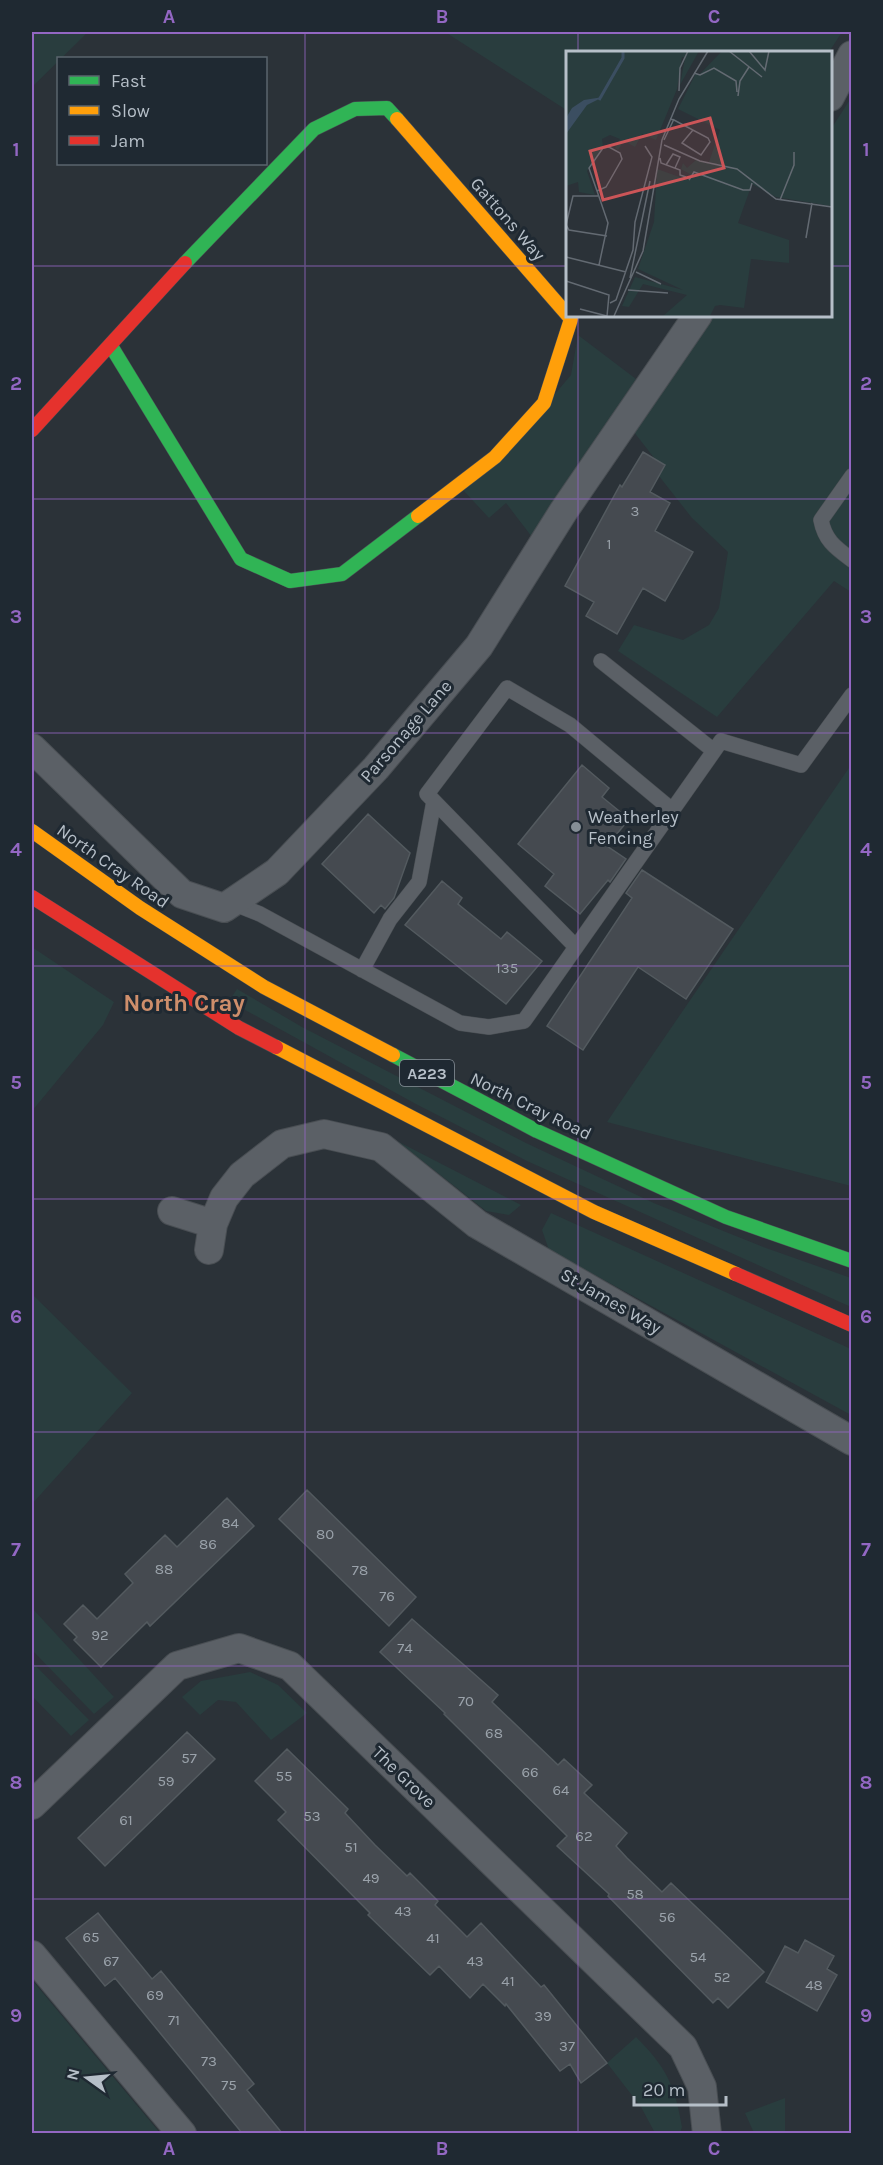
<svg xmlns="http://www.w3.org/2000/svg" width="883" height="2165" viewBox="0 0 883 2165" font-family="Karla,sans-serif">
<style>
.green{fill:#293d3e}
.building{fill:#454a50;stroke:#535a5f;stroke-width:1.5}
.lines{fill:none;stroke-linecap:round;stroke-linejoin:round}
.lane-casing{stroke:#494e53;stroke-width:16}
.street-casing{stroke:#494e53;stroke-width:30}
.fast-casing{stroke:#494e53;stroke-width:15}
.slow-casing{stroke:#494e53;stroke-width:15}
.jam-casing{stroke:#494e53;stroke-width:15}
.lane{stroke:#5b6066;stroke-width:15}
.street{stroke:#5b6066;stroke-width:28}
.fast{stroke:#30b455;stroke-width:14}
.slow{stroke:#ff9f0a;stroke-width:14}
.jam{stroke:#e5322d;stroke-width:14}
.grid{fill:none;stroke:#9367c3;stroke-width:1.5;stroke-opacity:0.55}
.poi-dot{fill:#858e96;stroke:#1f2932;stroke-width:2}
.labels{text-anchor:middle;stroke-width:6;stroke-linejoin:round;paint-order:stroke}
.number-label{font-size:15px;fill:#9aa2aa}
.shield{fill:#1f2932;stroke:#89929b;stroke-width:1.5}
.shield-label{font-size:16px;font-weight:bold;fill:#b6bfc8}
.street-label{font-size:18px;fill:#b6bfc8;stroke:#1f2932}
.poi-label{font-size:18px;fill:#b6bfc8;stroke:#1f2932;text-anchor:start}
.district-label{font-size:24px;font-weight:bold;fill:#ce8e6b;stroke:#1f2932}
.inset-river{fill:none;stroke:#3b4e61;stroke-width:3}
.inset-road{fill:none;stroke:#636a72;stroke-width:1.5}
.view{fill:#cc5558;fill-opacity:0.15;stroke:#cc5558;stroke-width:3}
.inset-edge{fill:none;stroke:#b6bfc8;stroke-width:3}
.neatline{fill:none;stroke:#9367c3;stroke-width:2}
.grid-label{font-size:20px;text-anchor:middle;font-weight:bold;fill:#9367c3}
</style>
<rect width="100%" height="100%" fill="#2b3238"/>
<path class="green" d="M32,32H88L32,87Z
M445,32H842L829,52H568V111Z
M851,98V592L834,581L717,717L618,651L634,625L683,640L709,625L719,608L728,552L692,518L659,476L665,465L655,459L630,427L707,315H830L831,129Z
M578,335L636,379L532,537L506,503L489,518L463,490L527,427L571,375Z
M851,765V1186L607,1122L617,1107Z
M32,947L114,1002L103,1025L32,1111Z
M237,989L302,1027L526,1143L656,1204L766,1248L851,1278V1307L527,1161L414,1103L229,1001Z
M397,1141L521,1205L509,1215L486,1211Z
M551,1213L851,1349V1415L549,1250L542,1230Z
M32,1294L132,1393L32,1504Z
M32,1608L114,1697L94,1714L32,1650Z
M32,1662L89,1720L71,1736L32,1696Z
M250,1672L278,1685L307,1713L271,1740L236,1702L218,1700L200,1715L182,1697L201,1681Z
M32,1980L160,2133H32Z
M636,2037C666,2067 675,2085 682,2127L680,2133H655L641,2107L607,2063Z
M785,2098V2133H754L745,2113Z"/>
<path class="building" d="M643,452L665,465L650,492L670,503L655,531L693,552L665,601L643,588L617,634L586,616L594,602L565,586L620,485L622,487Z
M582,765L609,788L602,797L629,819L607,846L626,859L610,882L608,880L580,914L545,886L554,874L518,844Z
M368,814L410,853L394,898L385,909L381,905L374,913L322,864Z
M642,870L733,929L686,999L638,967L583,1050L547,1026L632,898L626,893Z
M442,881L462,898L458,904L501,939L507,932L542,961L506,1004L405,925Z
M307,1490L416,1597L389,1626L279,1519Z
M227,1498L254,1526L150,1626L147,1622L101,1667L74,1640L77,1637L64,1624L83,1605L97,1619L133,1583L125,1574L165,1535L177,1547Z
M412,1619L498,1695L492,1702L558,1765L564,1759L592,1785L584,1793L627,1833L616,1846L627,1858L662,1892L671,1883L764,1972L728,2008L718,1998L713,2003L608,1896L609,1894L557,1846L567,1836L444,1714L445,1713L380,1652Z
M187,1732L215,1759L105,1866L78,1838Z
M287,1749L348,1809L345,1813L375,1845L407,1876L410,1873L438,1901L435,1905L467,1937L481,1923L541,1987L544,1985L607,2063L581,2083L570,2064L560,2071L506,2004L505,2006L483,1984L470,1998L439,1966L430,1975L368,1915L370,1913L278,1820L286,1812L255,1781Z
M98,1913L152,1979L161,1971L254,2084L247,2090L282,2133H242L115,1978L105,1986L66,1938Z
M805,1940L834,1956L827,1969L837,1975L817,2011L766,1982L785,1946L798,1953Z"/>
<g class="lines">
<defs>
<path id="lane" d="M852,476L821,520C825,541 836,548 852,560
M601,661L714,751
M230,902L260,914L460,1023L489,1027L524,1021L721,741L801,765L852,695
M576,947L427,794L507,688L570,725L672,810
M362,970L390,919L419,882L434,801"/>
<path id="street" d="M830,97L852,55
M32,748L182,894L224,908L277,872L376,768L479,646L563,512L698,315
M172,1211L213,1224L224,1198L242,1175L282,1144L324,1134L381,1147L477,1224L852,1441
M209,1250L213,1224
M32,1805L177,1666L239,1648L290,1666L683,2047L702,2087L707,2134
M32,1955L182,2134"/>
<path id="fast" d="M185,263L314,129L355,109L387,108L397,119
M111,346L241,559L290,581L342,574L418,516
M393,1055L537,1131L726,1217L852,1261"/>
<path id="slow" d="M397,119L571,319L544,403L495,457L418,516
M32,831L140,908L264,987L393,1055
M276,1047L594,1212L736,1274"/>
<path id="jam" d="M32,430L185,263
M32,897L239,1028L276,1047
M736,1274L852,1325"/>
</defs>
<use href="#lane" class="lane-casing"/>
<use href="#street" class="street-casing"/>
<use href="#fast" class="fast-casing"/>
<use href="#slow" class="slow-casing"/>
<use href="#jam" class="jam-casing"/>
<use href="#lane" class="lane"/>
<use href="#street" class="street"/>
<use href="#fast" class="fast"/>
<use href="#slow" class="slow"/>
<use href="#jam" class="jam"/>
</g>
<path class="grid" d="M305,32V2134M578,32V52M32,266H568M830,266H852M578,315V2134M32,499H852M32,733H852M32,966H852M32,1199H852M32,1432H852M32,1666H852M32,1899H852"/>
<circle class="poi-dot" cx="576" cy="827" r="6"/>
<g class="labels">
<g class="number-label">
<text x="635" y="516">3</text>
<text x="609" y="549">1</text>
<text x="507" y="973">135</text>
<text x="230" y="1528">84</text>
<text x="325" y="1539">80</text>
<text x="208" y="1549">86</text>
<text x="164" y="1574">88</text>
<text x="360" y="1575">78</text>
<text x="387" y="1601">76</text>
<text x="100" y="1640">92</text>
<text x="405" y="1653">74</text>
<text x="466" y="1706">70</text>
<text x="494" y="1738">68</text>
<text x="189" y="1763">57</text>
<text x="530" y="1777">66</text>
<text x="284" y="1781">55</text>
<text x="166" y="1786">59</text>
<text x="561" y="1795">64</text>
<text x="312" y="1821">53</text>
<text x="126" y="1825">61</text>
<text x="584" y="1841">62</text>
<text x="351" y="1852">51</text>
<text x="371" y="1883">49</text>
<text x="635" y="1899">58</text>
<text x="403" y="1916">43</text>
<text x="667" y="1922">56</text>
<text x="91" y="1942">65</text>
<text x="433" y="1943">41</text>
<text x="698" y="1962">54</text>
<text x="111" y="1966">67</text>
<text x="475" y="1966">43</text>
<text x="722" y="1982">52</text>
<text x="508" y="1986">41</text>
<text x="814" y="1990">48</text>
<text x="155" y="2000">69</text>
<text x="543" y="2021">39</text>
<text x="174" y="2025">71</text>
<text x="567" y="2051">37</text>
<text x="209" y="2066">73</text>
<text x="229" y="2090">75</text>
</g>
<rect class="shield" x="400" y="1060" width="54" height="26" rx="4.5"/>
<g class="shield-label">
<text x="427" y="1079">A223</text>
</g>
<g class="street-label">
<text transform="translate(508 219) rotate(49)" y="6">Gattons Way</text>
<text transform="translate(406 731) rotate(-49)" y="6">Parsonage Lane</text>
<text transform="translate(113 866) rotate(35)" y="6">North Cray Road</text>
<text transform="translate(531 1106) rotate(26)" y="6">North Cray Road</text>
<text transform="translate(611 1301) rotate(30)" y="6">St James Way</text>
<text transform="translate(404 1777) rotate(44)" y="6">The Grove</text>
</g>
<g class="poi-label">
<text x="588" y="823">Weatherley<tspan x="588" dy="21">Fencing</tspan></text>
</g>
<g class="district-label">
<text x="184" y="1011">North Cray</text>
</g>
</g>
<g transform="translate(566 51)">
<rect width="266" height="266" fill="#2b3238"/>
<path d="M0,0H133L114,34L119,7L116,6L111,38L90,89L76,83L69,96L58,90L52,99L49,97L54,88L44,84L36,88L37,95L21,120L29,144L13,141L12,131L0,135ZM156,0H265V155L210,146L186,133L172,172L223,189V212L185,208L178,257L154,254L149,255L144,265H97L121,244L77,233L63,256L56,255L69,226L117,239L72,218L88,171L91,118L122,129L124,123L115,118L117,112L121,117L130,109L156,115L143,111L154,79L112,58L130,22L133,24Z" fill="#293d3e"/>
<path d="M37,46L21,54L0,83V67L6,57L18,49Z" fill="#3b4e61"/>
<path class="inset-river" d="M33,49L57,7V0"/>
<path class="inset-road" d="M163,0L196,26M183,0L199,19L203,0M128,22L134,24L148,17L170,30L171,41M113,40L114,17L122,0M172,45L174,30L183,16M104,68L108,69L142,87L144,91L135,104L116,92L127,79M98,89L108,68M98,94L134,110L171,118L210,148L266,156M94,107L95,112L114,119V124L120,126M100,114L107,103L114,106L109,117M123,129L128,121L177,139H184L186,132M31,140L23,117L37,97L43,96L54,102L56,108L40,136L31,140L42,172L33,214M214,149L228,114V101M0,174L7,145H32M0,174L3,179L41,185M240,187L246,152M0,206L60,221M70,221L95,233M64,227L84,130M0,230L43,244L41,265M62,239L102,242M44,252L50,249L67,199L69,171L86,106L79,95M14,258L41,265M48,265L77,200L96,89L113,48L142,0"/>
<path class="view" d="M144,67L158,117L37,149L24,100Z"/>
<rect width="266" height="266" class="inset-edge"/>
</g>
<rect width="883" height="2165" fill="none" stroke="#1f2932" stroke-width="66"/>
<rect x="57" y="57" width="210" height="108" fill="#1f2932" stroke="#5b656e" stroke-width="1.5"/>
<rect x="69" y="76" width="30" height="9" fill="#30b455" stroke="#5b656e" stroke-width="1.5"/>
<text x="111" y="87" font-size="18" fill="#b6bfc8">Fast</text>
<rect x="69" y="106" width="30" height="9" fill="#ff9f0a" stroke="#5b656e" stroke-width="1.5"/>
<text x="111" y="117" font-size="18" fill="#b6bfc8">Slow</text>
<rect x="69" y="136" width="30" height="9" fill="#e5322d" stroke="#5b656e" stroke-width="1.5"/>
<text x="111" y="147" font-size="18" fill="#b6bfc8">Jam</text>
<g transform="translate(87 2078) rotate(285)" stroke="#1f2932" stroke-width="4.5" paint-order="stroke">
<path d="M0-4.5L10 22L0 15L-10 22Z" fill="#b6bfc8"/>
<text y="-9" font-size="16" font-weight="bold" text-anchor="middle" fill="#b6bfc8">N</text>
</g>
<path d="M634 2096v9h92v-9" fill="none" stroke="#b6bfc8" stroke-width="3"/>
<text x="643" y="2096" font-size="18" fill="#b6bfc8" stroke="#1f2932" stroke-width="4.5" paint-order="stroke">20 m</text>
<rect x="33" y="33" width="817" height="2099" class="neatline"/>
<g class="grid-label">
<text x="169" y="23">A</text>
<text x="442" y="23">B</text>
<text x="714" y="23">C</text>
<text x="16" y="156">1</text>
<text x="866" y="156">1</text>
<text x="16" y="390">2</text>
<text x="866" y="390">2</text>
<text x="16" y="623">3</text>
<text x="866" y="623">3</text>
<text x="16" y="856">4</text>
<text x="866" y="856">4</text>
<text x="16" y="1089">5</text>
<text x="866" y="1089">5</text>
<text x="16" y="1323">6</text>
<text x="866" y="1323">6</text>
<text x="16" y="1556">7</text>
<text x="866" y="1556">7</text>
<text x="16" y="1789">8</text>
<text x="866" y="1789">8</text>
<text x="16" y="2022">9</text>
<text x="866" y="2022">9</text>
<text x="169" y="2155">A</text>
<text x="442" y="2155">B</text>
<text x="714" y="2155">C</text>
</g>
</svg>
